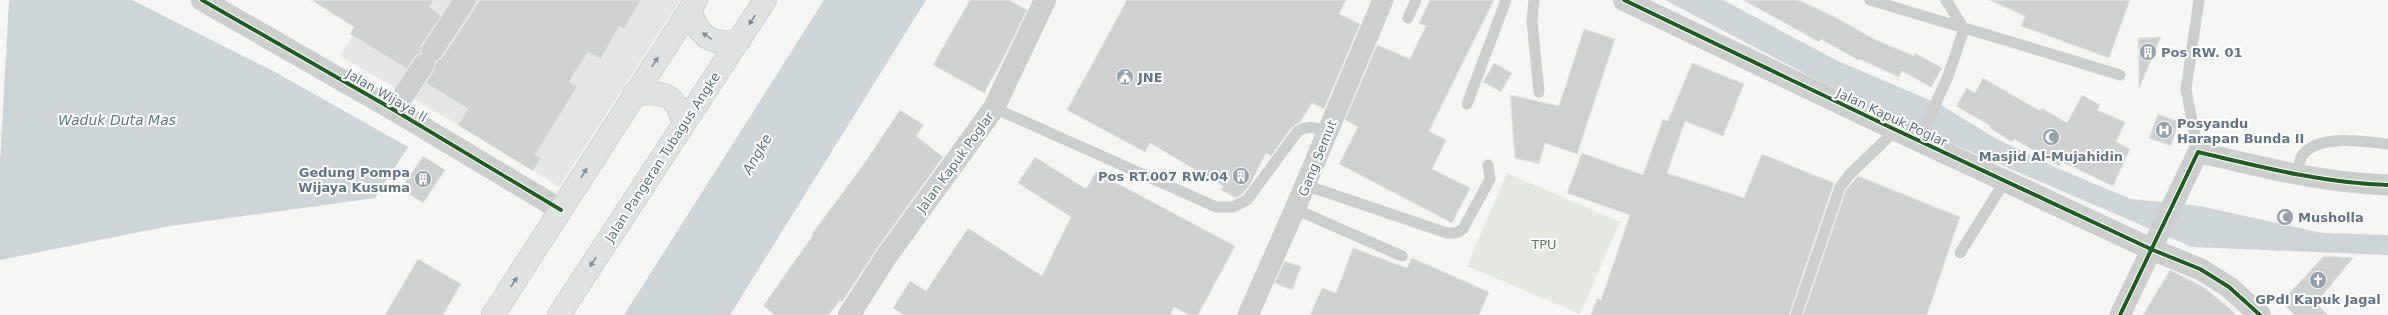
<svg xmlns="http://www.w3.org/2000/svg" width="2388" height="315" viewBox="0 0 2388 315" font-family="'DejaVu Sans',sans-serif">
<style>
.built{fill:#e5e6e5}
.green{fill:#e4e8e1}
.water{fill:#cdd5d8}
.building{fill:#cfd0d0;stroke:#e4e4e3}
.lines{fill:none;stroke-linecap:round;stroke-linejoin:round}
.secondary-casing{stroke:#d1d3d3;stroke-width:24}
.service{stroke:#cccece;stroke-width:11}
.minor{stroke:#cccece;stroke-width:21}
.tertiary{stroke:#cccece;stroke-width:22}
.secondary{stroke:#e0e1e1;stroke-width:22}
.cycleway-casing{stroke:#fff;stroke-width:6}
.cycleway{stroke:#1b5e20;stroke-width:4}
.oneway{fill:#7c8a97}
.labels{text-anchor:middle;stroke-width:4;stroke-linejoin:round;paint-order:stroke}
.poi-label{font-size:13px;font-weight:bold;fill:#637484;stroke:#fff;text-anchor:start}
.street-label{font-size:13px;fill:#637484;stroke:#fff}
.park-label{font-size:13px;fill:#667b63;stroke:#fff}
.water-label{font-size:14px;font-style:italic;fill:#5f7781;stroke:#fff}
</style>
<rect width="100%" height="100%" fill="#f5f5f3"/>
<path class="built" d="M376,0H680L559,187L462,127L340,56Z"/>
<path class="green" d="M1507,173L1620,222L1580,314L1467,266Z"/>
<path class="water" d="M9,0H132L275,72L408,147L375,198L164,227L0,260V162Z
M824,0H926L730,315H624Z
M1665,0H1723L1838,61L1941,105L1995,138L2059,169L2131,199L2200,206L2322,233L2388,235V255L2192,247L1932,135L1819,81Z"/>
<path class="building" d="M311,0H434L430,7L441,16L422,44L420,53L414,57L407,69L350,34L354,27Z
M480,0H641L624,29L619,26L601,59L588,52L569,82L577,87L535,155L541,158L533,171L458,125L468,109L426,83L434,70L436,62L442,58Z
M970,0H1009L1027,10L1006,53L984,93L933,65Z
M1127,0H1346L1339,14L1360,24L1324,109L1312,103L1300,122L1292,127L1271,156L1266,153L1249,186L1242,194L1236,198L1221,190L1223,186L1150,143L1145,152L1067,110Z
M1430,0H1494L1429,131L1446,140L1432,169L1470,188L1452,223L1339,164L1358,127L1345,120L1377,45L1410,59L1426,26L1419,23Z
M1743,0H1798L1833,16L1874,39L1914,56L1915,53L1942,68L1931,87L1902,71L1899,77L1859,59L1858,60L1821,39L1819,42Z
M1989,0H2130L2109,58L2021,26L2025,16Z
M1584,29L1615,39L1577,154L1545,143L1539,164L1515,158L1510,95L1559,106Z
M2161,37L2139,88L2138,38Z
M1494,63L1512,73L1501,92L1483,82Z
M1692,63L1744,84L1723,136L1685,121L1667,173L1744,198L1762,154L1834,183L1789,315H1591L1597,299L1601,300L1630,215L1567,193L1582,153L1643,175L1663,119L1668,121Z
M1983,78L2040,111L2042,108L2067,123L2082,95L2100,105L2097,110L2125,122L2116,142L2130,149L2113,186L2062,162L2059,166L2014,139L2012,142L1990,128L1991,126L1956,106L1967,88L1975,93Z
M900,110L924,125L916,136L943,157L876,250L842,302L840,300L829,315H775L763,306L813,235L812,234L861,168Z
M2158,114L2179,122L2171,146L2149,138Z
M423,156L445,170L423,203L401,189Z
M1035,157L1086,189L1096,172L1235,246L1198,315H1189L1174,307L1170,315H904L893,308L910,281L926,291L968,228L1042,276L1071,217L1018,183Z
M1858,176L1960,217L1927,315H1803L1846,190Z
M1353,248L1407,268L1412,258L1489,292L1479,315H1310L1322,288L1336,293Z
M2324,256L2353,258L2316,303L2328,315H2295L2281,302Z
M418,259L461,284L443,315H385Z
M1285,261L1301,267L1292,290L1275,283Z
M2170,270L2205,288L2237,315H2143Z"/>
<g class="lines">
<defs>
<path id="secondary" d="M690,9C698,36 710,46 739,41
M634,94C664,92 676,92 683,124
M493,315L696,0
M559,315L765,0"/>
</defs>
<use href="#secondary" class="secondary-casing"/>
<path class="service" d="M1534,0L1532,21L1539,92
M1870,0C1953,25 2037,49 2120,75
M1408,18L1416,0
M1467,104L1506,0
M994,108L1216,207H1233L1247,200L1298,131C1308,125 1316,128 1328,131
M1919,140L1948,76L1964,29L1946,0
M2198,152L2186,89L2199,0
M2297,175C2299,168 2299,157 2305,152C2324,134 2365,142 2388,144
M1305,185L1447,233H1456L1463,229L1490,179L1488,165
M1295,209L1402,256
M1960,253L2005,181
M1796,315L1840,187L1850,174L1896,130"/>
<path class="minor" d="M432,51L465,0
M394,110L424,64
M1248,315L1295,209L1383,0
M2120,315L2198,152C2261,167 2323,183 2388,185"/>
<path class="tertiary" d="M202,0L394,110L561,210
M1624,0L1896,130L2153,250L2200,269L2229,287L2260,315
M849,315L886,257L994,108L1045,0"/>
<use href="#secondary" class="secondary"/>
<defs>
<path id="cycleway" d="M202,0L394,110L561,210
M1624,0L1896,130L2153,250L2200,269L2229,287L2260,315
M2120,315L2198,152C2261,167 2323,183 2388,185"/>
</defs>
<use href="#cycleway" class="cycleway-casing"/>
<use href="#cycleway" class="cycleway"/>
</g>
<defs><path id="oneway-solid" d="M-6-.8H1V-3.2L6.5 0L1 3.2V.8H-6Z"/></defs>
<g class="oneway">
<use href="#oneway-solid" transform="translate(752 20) rotate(123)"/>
<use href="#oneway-solid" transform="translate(707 36) rotate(-145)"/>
<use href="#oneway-solid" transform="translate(655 62) rotate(-57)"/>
<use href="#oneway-solid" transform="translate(584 173) rotate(-58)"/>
<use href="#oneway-solid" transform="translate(593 262) rotate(123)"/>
<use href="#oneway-solid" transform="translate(514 282) rotate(-57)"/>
</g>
<defs>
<symbol id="building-disc" viewBox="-11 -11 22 22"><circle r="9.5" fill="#96a1ab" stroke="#fff"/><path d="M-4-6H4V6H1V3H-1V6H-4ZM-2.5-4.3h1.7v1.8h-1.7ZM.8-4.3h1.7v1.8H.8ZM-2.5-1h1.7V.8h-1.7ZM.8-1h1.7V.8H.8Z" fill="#fff"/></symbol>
<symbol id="civic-disc" viewBox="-11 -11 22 22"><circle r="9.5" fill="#96a1ab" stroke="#fff"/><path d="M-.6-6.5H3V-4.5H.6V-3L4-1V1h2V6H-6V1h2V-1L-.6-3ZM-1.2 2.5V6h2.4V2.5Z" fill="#fff"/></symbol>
<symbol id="hospital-disc" viewBox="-11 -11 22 22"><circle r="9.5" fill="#96a1ab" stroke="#fff"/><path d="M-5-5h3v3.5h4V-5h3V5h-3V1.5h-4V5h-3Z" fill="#fff"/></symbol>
<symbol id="mosque-disc" viewBox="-11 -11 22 22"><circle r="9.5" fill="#96a1ab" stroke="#fff"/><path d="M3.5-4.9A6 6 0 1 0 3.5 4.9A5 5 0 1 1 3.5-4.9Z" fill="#fff"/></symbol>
<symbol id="church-disc" viewBox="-11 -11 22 22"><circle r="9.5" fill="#96a1ab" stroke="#fff"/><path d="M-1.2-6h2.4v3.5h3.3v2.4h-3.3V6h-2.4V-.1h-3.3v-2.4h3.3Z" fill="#fff"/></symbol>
</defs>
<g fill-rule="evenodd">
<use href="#building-disc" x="2138" y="42" width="20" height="20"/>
<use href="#civic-disc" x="1115" y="67" width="20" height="20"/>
<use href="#hospital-disc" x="2154" y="120" width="20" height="20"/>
<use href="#mosque-disc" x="2041" y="127" width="20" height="20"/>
<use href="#building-disc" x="1231" y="166" width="20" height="20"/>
<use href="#building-disc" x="413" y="169" width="20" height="20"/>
<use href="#mosque-disc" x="2275" y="207" width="20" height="20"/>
<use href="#church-disc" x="2308" y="270" width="20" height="20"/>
</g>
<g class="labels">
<g class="poi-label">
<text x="2161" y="57">Pos RW. 01</text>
<text x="1138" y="82">JNE</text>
<text x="2177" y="128">Posyandu<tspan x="2177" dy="15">Harapan Bunda II</tspan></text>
<text x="2051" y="161" text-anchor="middle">Masjid Al-Mujahidin</text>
<text x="410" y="177" text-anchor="end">Gedung Pompa<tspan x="410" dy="15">Wijaya Kusuma</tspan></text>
<text x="1228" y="181" text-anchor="end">Pos RT.007 RW.04</text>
<text x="2298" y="222">Musholla</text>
<text x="2318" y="304" text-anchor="middle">GPdI Kapuk Jagal</text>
</g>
<g class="street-label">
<text transform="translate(387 95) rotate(30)" y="5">Jalan Wijaya II</text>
<text transform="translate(1892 117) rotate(25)" y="5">Jalan Kapuk Poglar</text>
<text transform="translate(662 157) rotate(-57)" y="5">Jalan Pangeran Tubagus Angke</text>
<text transform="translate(1317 158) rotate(-68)" y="5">Gang Semut</text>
<text transform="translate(955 162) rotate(-54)" y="5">Jalan Kapuk Poglar</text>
</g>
<g class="park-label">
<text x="1544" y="249">TPU</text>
</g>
<g class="water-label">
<text x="117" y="125">Waduk Duta Mas</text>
<text transform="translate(757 154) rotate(-60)" y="5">Angke</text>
</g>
</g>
</svg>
